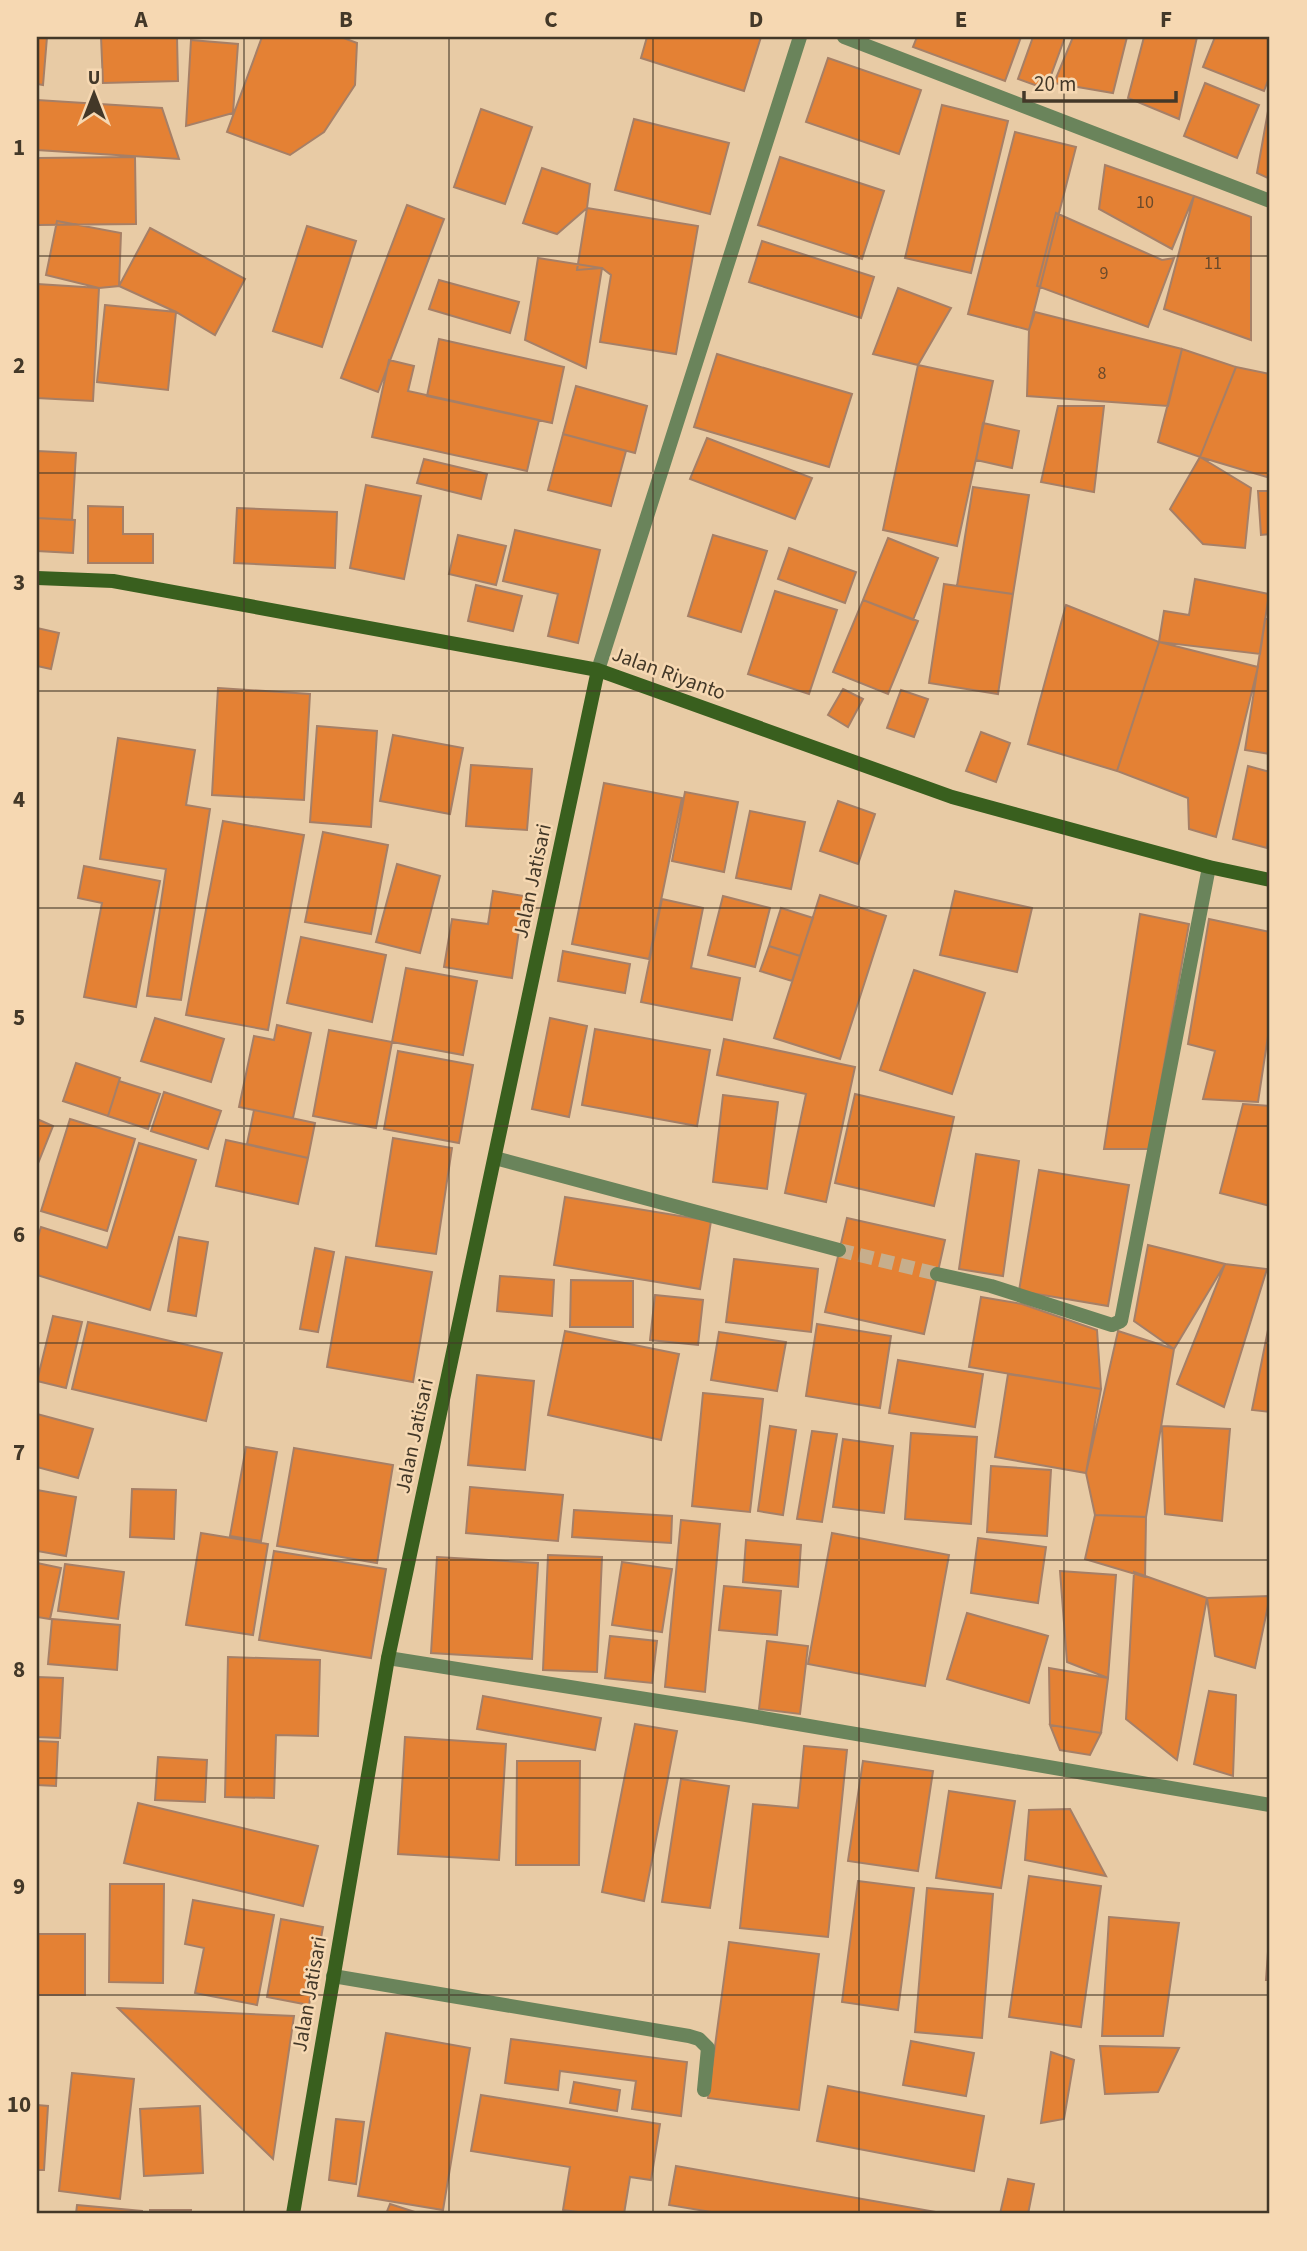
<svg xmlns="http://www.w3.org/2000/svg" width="1307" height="2251" viewBox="0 0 1307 2251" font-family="'Source Sans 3',sans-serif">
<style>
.building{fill:#e48134;stroke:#a67f66;stroke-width:2}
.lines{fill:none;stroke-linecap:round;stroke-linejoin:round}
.street-tunnel{stroke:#c7ae8c;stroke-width:14;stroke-dasharray:14 7;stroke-linecap:butt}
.street{stroke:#6a845b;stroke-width:14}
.secondary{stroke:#395f1e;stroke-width:14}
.grid{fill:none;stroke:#433828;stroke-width:2;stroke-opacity:0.55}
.labels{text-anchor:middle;stroke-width:5;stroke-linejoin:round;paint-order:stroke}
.number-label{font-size:18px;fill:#6b4a2b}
.street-label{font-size:21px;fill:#433828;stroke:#f6d8b2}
.neatline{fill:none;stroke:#433828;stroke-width:2.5}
.grid-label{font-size:23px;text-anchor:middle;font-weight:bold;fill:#433828}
</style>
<rect width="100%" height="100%" fill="#e8cba5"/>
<path class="building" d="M37,37H47L43,85L37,84Z
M101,37H177L178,81L103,83Z
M262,37H341L357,43L355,85L324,132L290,155L227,132Z
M647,37H761L744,91L641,58Z
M917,37H1021L1005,81L913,47Z
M1033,37H1065L1046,89L1018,79Z
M1073,37H1127L1113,93L1054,83Z
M1144,37H1197L1179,119L1128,98Z
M1215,37H1270V75L1264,91L1203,67Z
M191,40L238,44L233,113L186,126Z
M828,58L921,90L899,154L806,122Z
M1205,83L1259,105L1237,158L1184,136Z
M37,100L162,108L179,159L37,150Z
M1270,100V179L1257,173Z
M942,105L1008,121L971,273L905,258Z
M481,109L532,127L505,204L454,187Z
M634,119L729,143L710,214L615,190Z
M1015,132L1076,147L1029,330L968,314Z
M135,157L136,224L38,225V158Z
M780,157L884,191L862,259L758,225Z
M1105,165L1194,196L1172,249L1099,209Z
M542,168L590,184L587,208L557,234L523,223Z
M1194,196L1251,217V340L1164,309Z
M407,205L444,219L378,392L341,378Z
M587,208L698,226L676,354L600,342L611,275L602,268L577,270Z
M1056,213L1162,260L1174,258L1148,327L1037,286Z
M57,221L121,233L119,286L99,288L46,275Z
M307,226L356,241L322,347L273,331Z
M150,228L245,279L215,335L176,312L119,286Z
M762,241L874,277L861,318L749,282Z
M538,258L602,268L586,368L525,340Z
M439,280L519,302L510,333L429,309Z
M37,284L99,288L93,401L37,398Z
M898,288L951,308L918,365L873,354Z
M105,305L176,312L168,390L97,382Z
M1035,312L1182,349L1168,406L1027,396L1029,330Z
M439,339L564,367L552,423L427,396Z
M1182,349L1236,367L1200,457L1158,442Z
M717,354L852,394L829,467L694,427Z
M389,360L414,366L408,391L539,420L527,471L372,437Z
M918,365L993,381L957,546L883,530Z
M1236,367L1270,374V478L1200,457Z
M576,386L647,406L635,453L563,434Z
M1058,406H1104L1094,492L1041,482Z
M983,423L1019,431L1012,468L976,460Z
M563,434L626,451L611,506L548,490Z
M707,438L812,478L795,519L690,479Z
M37,451L76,453L72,520L37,518Z
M1200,457L1251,488L1245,548L1203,544L1170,509Z
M424,459L487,474L481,499L417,483Z
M366,485L421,496L404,579L350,568Z
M973,487L1029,495L1013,594L957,586Z
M1258,491H1270V534L1261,535Z
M88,506L123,507V534H153V563H88Z
M237,508L337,512L335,568L234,563Z
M37,518L75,520L73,553L37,551Z
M515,530L600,550L578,643L548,636L558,594L503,581Z
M458,535L506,546L496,585L449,574Z
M713,535L767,551L741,632L688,616Z
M888,538L938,558L913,620L863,600Z
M789,548L856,572L845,603L778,579Z
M1195,579L1269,594L1260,654L1159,642L1164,611L1189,615Z
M944,584L1013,594L998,694L929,683Z
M476,585L522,596L513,631L468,621Z
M775,591L837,610L809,694L748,674Z
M863,600L918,621L888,694L833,672Z
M1066,605L1159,642L1117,771L1028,744Z
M1265,619H1270V754L1245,750Z
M37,628L59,633L51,669L37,666Z
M1159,642L1258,667L1216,837L1189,829L1188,798L1117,771Z
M218,688L310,694L304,800L212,795Z
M843,689L863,699L848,727L828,715Z
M901,690L928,699L914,737L887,728Z
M317,726L377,731L371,827L310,822Z
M981,732L1010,743L996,782L966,771Z
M393,735L463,748L450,814L380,801Z
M118,738L195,750L186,805L210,809L181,1000L147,996L166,869L100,859Z
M471,765L532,769L527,830L466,826Z
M1248,766L1270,772V820L1267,848L1233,839Z
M604,783L682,798L649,959L572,944Z
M685,792L738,802L724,872L672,861Z
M838,801L875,814L858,864L820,851Z
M750,811L805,822L791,889L736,878Z
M223,821L304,835L268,1030L186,1015Z
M323,832L388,845L371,934L305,922Z
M397,864L440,876L420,953L376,942Z
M84,866L160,881L136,1007L84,997L102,903L78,898Z
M493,891L524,896L512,978L444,967L452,919L488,924Z
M955,891L1032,908L1017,972L940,955Z
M820,895L886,916L840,1059L774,1038Z
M723,896L770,908L755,967L708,955Z
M662,899L703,908L691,968L740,978L732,1020L641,1002Z
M781,908L813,918L800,956L769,946Z
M1140,914L1189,924L1149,1149H1104Z
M1209,919L1270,932V1023L1258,1102L1203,1099L1215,1051L1188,1044Z
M301,937L386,955L372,1022L287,1003Z
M769,946L800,956L792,981L760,971Z
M563,951L630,964L625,993L558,981Z
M406,968L477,981L463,1055L392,1042Z
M914,970L985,993L952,1094L880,1070Z
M155,1018L224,1039L211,1082L141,1061Z
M550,1018L587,1026L569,1117L532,1109Z
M277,1025L311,1033L293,1118L239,1107L254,1036L274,1040Z
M595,1029L710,1050L697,1126L582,1105Z
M329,1030L392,1042L376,1128L313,1116Z
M724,1039L855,1067L826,1202L785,1193L806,1094L717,1075Z
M398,1051L473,1065L459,1143L384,1129Z
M76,1063L120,1078L108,1116L63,1101Z
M119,1081L160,1094L148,1129L108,1116Z
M164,1092L221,1111L208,1149L151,1131Z
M855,1094L954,1117L934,1206L835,1183Z
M723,1095L778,1102L767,1189L713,1182Z
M1243,1104L1270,1106V1206L1220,1193Z
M254,1110L315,1123L308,1158L247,1144Z
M37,1119L53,1126L37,1166Z
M70,1119L135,1139L107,1231L41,1211Z
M393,1138L452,1148L436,1254L376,1246Z
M226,1140L308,1158L298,1204L216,1186Z
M139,1143L196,1160L150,1310L37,1275V1240L41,1227L107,1248Z
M976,1154L1019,1161L1003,1276L959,1269Z
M1039,1170L1129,1185L1108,1306L1019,1291Z
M565,1197L711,1221L700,1289L554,1265Z
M847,1218L945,1240L924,1334L825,1312Z
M179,1237L208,1242L196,1316L168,1311Z
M1148,1245L1225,1264L1174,1349L1134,1321Z
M315,1248L334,1252L318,1332L300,1329Z
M346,1257L432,1272L413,1382L327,1367Z
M734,1259L818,1269L811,1332L726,1322Z
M1225,1264L1267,1269L1224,1407L1177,1384Z
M500,1276L554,1280L552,1316L497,1311Z
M571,1280L633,1281V1327H570Z
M655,1295L703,1300L698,1345L650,1340Z
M981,1297L1022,1304L1097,1330L1101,1389L969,1367Z
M53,1316L82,1322L66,1388L37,1381Z
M88,1322L222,1353L206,1421L72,1389Z
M817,1324L891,1336L880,1408L806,1396Z
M1269,1325H1270V1412L1252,1410Z
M565,1331L679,1354L661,1440L548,1415Z
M1118,1331L1174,1349L1146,1517L1095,1515L1086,1473Z
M719,1332L786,1342L777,1391L711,1380Z
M898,1360L983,1374L975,1427L889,1413Z
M1008,1374L1101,1389L1086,1473L995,1457Z
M477,1375L534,1381L525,1470L468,1465Z
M703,1393L763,1399L750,1512L692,1506Z
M37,1414L93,1429L78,1478L37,1467Z
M770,1426L796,1430L783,1515L758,1511Z
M1162,1426L1230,1429L1222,1521L1165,1514Z
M812,1431L837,1434L822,1522L797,1519Z
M911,1433L977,1437L971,1524L905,1519Z
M843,1439L893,1446L884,1513L833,1507Z
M246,1447L277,1452L261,1541L230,1536Z
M294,1448L393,1465L377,1563L277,1546Z
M991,1466L1051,1470L1047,1536L987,1532Z
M470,1487L563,1495L558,1541L466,1533Z
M132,1489L176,1490L174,1539L130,1537Z
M37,1490L76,1497L66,1556L37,1551Z
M574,1510L672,1516L671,1543L572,1537Z
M1095,1515L1146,1517L1145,1577L1085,1559Z
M681,1520L720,1524L705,1692L665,1687Z
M201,1533L268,1544L253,1635L186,1625Z
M832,1533L949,1555L925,1686L808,1664Z
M978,1538L1046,1547L1038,1603L971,1593Z
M746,1540L801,1545L798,1587L743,1582Z
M274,1551L386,1569L371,1658L259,1640Z
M548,1555L602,1557L597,1672L543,1670Z
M437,1557L538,1563L532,1659L431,1653Z
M622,1562L672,1569L662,1632L612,1625Z
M37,1563L61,1568L50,1619L37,1617Z
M65,1564L124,1572L118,1619L58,1611Z
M1060,1571L1116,1575L1108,1678L1067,1662Z
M1134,1572L1207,1598L1177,1760L1126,1719Z
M724,1586L781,1591L777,1635L719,1630Z
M1270,1596L1255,1668L1215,1656L1207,1598Z
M967,1613L1048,1636L1029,1703L947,1679Z
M52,1619L120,1625L117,1670L48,1664Z
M610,1636L657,1641L652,1683L605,1678Z
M767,1641L808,1646L800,1714L759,1709Z
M228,1657L320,1660L318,1736L276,1735L274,1798L225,1797Z
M1049,1668L1108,1678L1101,1733L1050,1725Z
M37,1677L63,1678L60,1738L37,1737Z
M1209,1691L1236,1695L1233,1776L1194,1764Z
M483,1696L601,1718L595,1750L477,1729Z
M635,1724L677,1731L644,1901L602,1892Z
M1050,1725L1101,1733L1090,1755L1060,1750Z
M405,1737L506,1744L499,1860L398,1854Z
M37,1741L58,1742L56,1786L37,1785Z
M804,1746L847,1750L828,1937L740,1928L753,1804L798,1808Z
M158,1757L207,1760L205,1802L155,1800Z
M517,1761H580L579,1865H516Z
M863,1761L933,1771L918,1871L848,1861Z
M681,1779L729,1786L710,1908L662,1902Z
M949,1791L1015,1801L1001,1888L936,1878Z
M138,1803L318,1846L303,1906L124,1863Z
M1070,1809L1106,1876L1025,1860L1029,1810Z
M1029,1876L1101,1886L1081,2027L1009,2017Z
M858,1881L914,1888L898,2010L842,2002Z
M110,1884H164L163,1983L109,1982Z
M927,1888L993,1894L982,2038L915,2032Z
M193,1900L274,1915L257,2005L195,1993L204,1948L185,1944Z
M1109,1917L1179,1923L1163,2036H1102Z
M281,1919L323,1927L309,2005L267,1997Z
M1270,1924V1980H1266Z
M37,1934H85V1995H37Z
M729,1942L819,1954L799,2110L708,2098Z
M118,2008L294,2016L273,2159Z
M386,2033L470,2048L443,2210L358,2196Z
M511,2039L687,2062L681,2116L632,2109L636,2081L560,2071L558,2090L505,2083Z
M911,2041L974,2053L966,2096L903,2085Z
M1100,2046L1179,2048L1158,2092L1105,2094Z
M1051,2052L1074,2060L1064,2119L1041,2123Z
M72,2073L134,2079L120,2199L59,2191Z
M574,2082L620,2090L617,2111L570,2103Z
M828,2086L984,2116L974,2171L817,2141Z
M481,2095L660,2124L651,2180L630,2177L624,2214H593L563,2210L570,2167L471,2151Z
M37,2105L48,2106L44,2170H37Z
M200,2106L203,2173L144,2176L140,2109Z
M336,2119L364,2122L356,2184L329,2180Z
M676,2166L947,2214H723L669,2205Z
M1008,2179L1034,2184L1028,2214H1000Z
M390,2204L421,2214H386Z
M77,2205L142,2211V2214H76Z
M150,2210H191V2214H150Z"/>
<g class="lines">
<path class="street-tunnel" d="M839,1250L937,1274"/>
<path class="street" d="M844,37L1270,201
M598,670L800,37
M495,1158L839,1250
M937,1274L991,1286L1112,1325L1121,1321L1209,867
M388,1658L740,1714L1270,1805
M333,1976L689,2036L699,2039L708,2048L704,2090"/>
<path class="secondary" d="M37,578L113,581L598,670L952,797L1209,867L1270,880
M293,2214L388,1658L598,670"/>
</g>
<path class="grid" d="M244,37V2214M449,37V2214M653,37V2214M859,37V2214M1064,37V2214M37,256H1270M37,473H1270M37,691H1270M37,908H1270M37,1126H1270M37,1343H1270M37,1560H1270M37,1778H1270M37,1995H1270"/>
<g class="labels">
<g class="number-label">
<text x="1145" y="208">10</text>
<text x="1213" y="269">11</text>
<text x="1104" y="279">9</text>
<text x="1102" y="379">8</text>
</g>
<g class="street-label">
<text transform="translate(669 673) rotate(20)" y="7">Jalan Riyanto</text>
<text transform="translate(532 881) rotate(-78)" y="7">Jalan Jatisari</text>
<text transform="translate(414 1436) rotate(-78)" y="7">Jalan Jatisari</text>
<text transform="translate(309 1994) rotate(-80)" y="7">Jalan Jatisari</text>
</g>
</g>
<rect width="1307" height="2251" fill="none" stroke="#f6d8b2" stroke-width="77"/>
<g transform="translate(94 94)" stroke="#f6d8b2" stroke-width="5" paint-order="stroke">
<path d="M0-5L12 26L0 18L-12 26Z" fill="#433828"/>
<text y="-10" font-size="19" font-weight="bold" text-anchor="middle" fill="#433828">U</text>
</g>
<path d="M1024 91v10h152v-10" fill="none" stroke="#433828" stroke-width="3.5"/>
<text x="1034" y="91" font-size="21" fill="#433828" stroke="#f6d8b2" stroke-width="5" paint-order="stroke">20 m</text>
<rect x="38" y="38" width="1230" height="2174" class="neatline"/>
<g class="grid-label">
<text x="141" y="27">A</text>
<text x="346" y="27">B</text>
<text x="551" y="27">C</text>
<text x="756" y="27">D</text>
<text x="961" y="27">E</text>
<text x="1166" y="27">F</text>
<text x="19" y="155">1</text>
<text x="19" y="373">2</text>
<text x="19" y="590">3</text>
<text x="19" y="807">4</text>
<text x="19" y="1025">5</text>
<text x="19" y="1242">6</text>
<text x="19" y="1460">7</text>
<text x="19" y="1677">8</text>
<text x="19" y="1894">9</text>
<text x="19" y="2112">10</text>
</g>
</svg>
